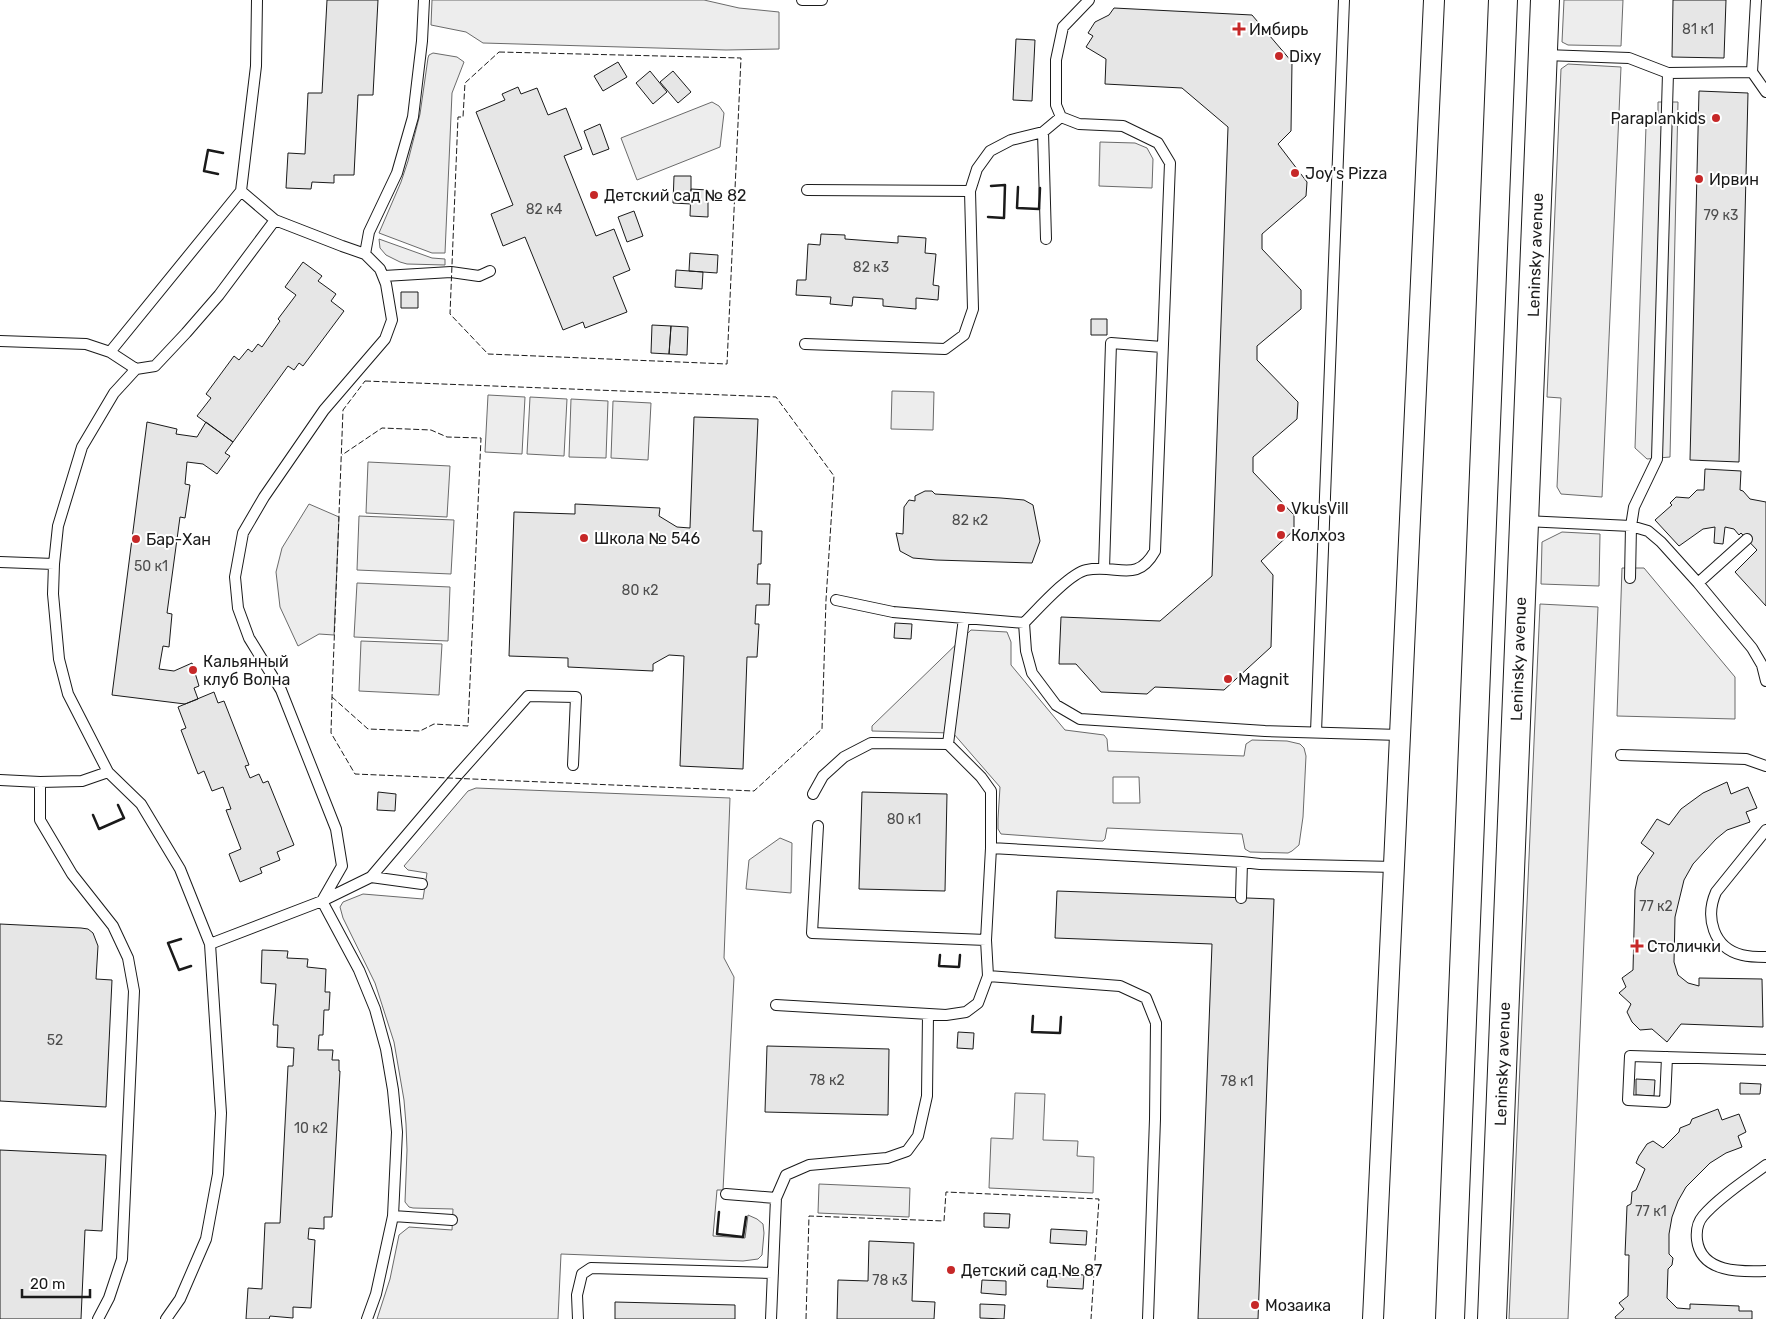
<svg xmlns="http://www.w3.org/2000/svg" width="1766" height="1319" viewBox="0 0 1766 1319" font-family="Rubik,sans-serif">
<style>
.built{fill:#ededed;stroke:#6a6a6a;fill-rule:evenodd}
.building{fill:#e6e6e6;stroke:#1a1a1a}
.lines{fill:none;stroke-linecap:round;stroke-linejoin:round}
.lane-casing{stroke:#1a1a1a;stroke-width:12}
.street-casing{stroke:#1a1a1a;stroke-width:22}
.secondary-casing{stroke:#1a1a1a;stroke-width:30}
.lane{stroke:#fff;stroke-width:10}
.street{stroke:#fff;stroke-width:20}
.secondary{stroke:#fff;stroke-width:28}
.fence{stroke:#1a1a1a;stroke-width:1;stroke-dasharray:6 2.5;stroke-linecap:butt}
.wall{stroke:#1a1a1a;stroke-width:2.5}
.poi-dot{fill:#c62828;stroke:#fff;stroke-width:2}
.labels{text-anchor:middle;stroke-width:4;stroke-linejoin:round;paint-order:stroke}
.number-label{font-size:14px;fill:#4d4d4d}
.poi-label{font-size:16px;fill:#1a1a1a;stroke:#fff;text-anchor:start}
.street-label{font-size:16px;fill:#1a1a1a;stroke:#fff}
</style>
<rect width="100%" height="100%" fill="#fff"/>
<path class="built" d="M432,0H704L739,8L779,12V49L726,50L483,43L466,32L431,25Z
M1564,0H1623L1621,46L1568,45L1562,42Z
M433,53L457,57L464,62L452,93L445,253H432L379,233L401,182L408,161L420,114L428,58L429,55Z
M1568,64L1621,67L1602,497L1561,494L1557,487L1561,398L1547,397L1561,69Z
M712,102L719,106L724,113L720,147L637,180L621,138Z
M1658,102H1678L1670,457L1647,459L1635,448L1646,126L1658,115Z
M1100,142L1135,143L1147,148L1153,159L1152,188L1099,186Z
M379,239L432,258L445,259V265L407,264L400,262L386,255L380,248Z
M892,391L934,392L933,430L891,429Z
M488,395L525,397L522,454L485,452Z
M530,397L567,399L564,456L527,454Z
M571,399L608,401L606,458L569,457Z
M613,401L651,403L648,460L611,458Z
M368,462L450,466L447,517L366,513Z
M309,504L339,517L334,635L319,634L298,646L280,607L276,572L282,548Z
M359,516L454,520L451,574L357,570Z
M1562,532L1600,534L1599,586L1541,584L1542,542Z
M1622,568H1644L1735,677V719L1617,716Z
M357,583L450,587L448,641L354,637Z
M1540,604L1598,607L1568,1319H1509Z
M971,630L1007,632L1011,642V665L1065,730L1104,735L1107,739L1108,751L1244,756L1246,744L1252,740L1287,741L1300,744L1304,748L1306,756L1303,817L1299,845L1292,851L1288,853L1250,852L1245,849L1242,834L1107,828L1105,839L1103,841H1098L1001,834L998,829V819L1000,787L953,733L872,731V726ZM1113,777H1139L1140,803H1113Z
M361,641L442,644L439,695L359,691Z
M476,788L730,798L724,958L734,977L723,1190H717L713,1236L745,1238L748,1215L757,1219L763,1224L764,1233L762,1255L758,1259L743,1261L561,1254L558,1319H377L390,1279L399,1235L409,1227L452,1230L453,1209L413,1208L409,1207L405,1202L407,1150L406,1124L404,1100L394,1042L375,983L343,918L340,907L343,902L363,894L423,899L427,873L408,870L404,866L468,791Z
M780,838L792,843L791,893L746,889L749,860Z
M1015,1093L1045,1094L1043,1140L1078,1141L1077,1156L1094,1157L1093,1193L989,1188L991,1138L1013,1139Z
M819,1184L910,1188L909,1217L818,1213Z"/>
<path class="building" d="M327,0H378L373,95H358L354,175H334V183L312,182L311,189L286,188L288,153L305,154L308,93H322Z
M1673,0H1726L1724,58L1672,57Z
M1114,8L1252,15L1292,62L1291,131L1278,144L1307,182L1306,196L1262,234V249L1301,290V309L1257,346V360L1298,402L1297,419L1253,457V472L1294,515V530L1261,561L1273,575L1271,647L1224,690L1155,687L1147,694L1101,692L1076,664H1059L1061,617L1160,621L1212,576L1228,127L1182,88L1105,84L1106,59L1086,47L1093,36L1088,33L1095,22L1109,15Z
M1016,39L1035,40L1032,101L1013,100Z
M618,62L627,77L603,91L594,76Z
M650,71L667,92L653,104L636,83Z
M673,71L691,92L678,103L660,82Z
M518,87L521,94L537,88L548,115L566,108L582,149L564,156L596,236L614,229L630,270L613,277L627,312L585,328L583,322L563,330L525,237L503,246L491,214L513,205L476,112L505,100L502,94Z
M1699,91L1748,93L1739,462L1690,460Z
M600,124L609,149L593,155L584,131Z
M674,176H691V204L673,203Z
M691,189L708,190V217L690,216Z
M634,211L643,236L627,242L618,217Z
M821,234L845,235V239L898,243V236L926,238L925,253L936,254L933,285L939,286L938,300L916,298V309L883,306V299L853,297L852,306L830,304L831,297L796,295L797,280H806L808,244L820,245Z
M690,253L718,255L717,273L689,271Z
M303,262L322,276L318,281L336,294L331,301L344,311L303,366L299,363L294,370L288,366L233,442L197,416L211,398L206,394L234,356L239,360L248,349L252,352L258,344L262,347L280,321L278,319L296,295L285,287Z
M676,270L703,272L702,289L675,287Z
M401,292H418V308H401Z
M1091,319H1107V335H1091Z
M652,325L671,326L669,354L651,353Z
M671,326L688,327L687,355L669,354Z
M694,417L758,419L753,531H762L761,564H758L757,584H770L769,605H756L755,624H759L757,657H747L743,769L680,766L684,656L669,655L653,664V671L568,667V658L509,656L514,512L575,514V504L660,508L659,516L677,527L690,528Z
M147,422L177,429L176,434L197,437L206,422L233,442L225,453L230,456L217,474L203,464L187,462L185,484L190,485L185,518L180,517L167,613L172,614L169,647L163,646L159,669L174,671L192,663L199,686L194,688L198,699L185,704L112,695Z
M1705,469L1741,471L1740,490L1743,491L1750,499L1766,502V606L1735,572L1757,550L1741,533L1739,535L1734,529L1725,527L1723,544L1714,543L1715,527L1703,529L1679,546L1655,520L1672,505L1670,503L1676,497L1689,498L1697,490H1704Z
M925,491H932L935,494L1001,498L1024,500L1033,505L1040,541L1032,563L936,560L913,558L900,551L896,533L903,534L904,507L909,500L915,501V496Z
M895,623L912,624L911,639L894,638Z
M214,692L218,703L224,701L249,765L245,766L250,778L259,774L263,783L268,781L294,845L277,852L280,860L260,868L262,873L240,882L229,854L241,849L226,810L231,809L223,787L212,791L204,771L198,774L181,730L186,728L178,707Z
M1727,782L1731,794L1748,787L1757,808L1746,812L1750,822L1727,830L1716,839L1693,864L1684,880L1675,917L1674,962L1678,975L1688,983L1699,986V978L1762,979L1763,1027L1681,1024L1667,1042L1652,1029L1640,1030L1632,1022L1627,1012L1631,1004L1619,993L1626,987L1622,978L1633,970L1635,890L1638,876L1654,853L1641,843L1657,819L1669,825L1681,809L1703,793Z
M378,792L396,794L395,811L377,810Z
M862,792L947,794L945,891L859,889Z
M1057,891L1274,899L1258,1319H1198L1212,944L1055,938Z
M0,924L81,928L88,929L93,933L98,946L96,979L112,980L106,1107L0,1101Z
M262,950L288,951L287,958L308,959L307,967L326,969L325,992H330L329,1010H324L323,1035H319L318,1050H333L332,1060H339V1071H340L332,1217H324V1229L309,1228L308,1239L315,1240L311,1308L293,1307V1318L270,1316L269,1319H246L248,1288L262,1289L265,1223H280L288,1066H293L294,1048L277,1047L278,1025H273L276,984L261,983Z
M958,1032L974,1033L973,1049L957,1048Z
M767,1046L889,1049L888,1115L765,1112Z
M1636,1079L1655,1080L1654,1096L1636,1095Z
M1740,1083L1761,1084L1760,1094H1740Z
M1718,1109L1722,1120L1739,1114L1746,1132L1738,1136L1742,1147L1726,1153L1710,1163L1686,1187L1678,1201L1672,1217L1669,1234V1254L1673,1258L1672,1265L1668,1269L1667,1298L1677,1308L1690,1309V1304L1739,1306V1311H1752V1319H1616L1615,1317L1624,1309L1619,1303L1628,1296L1629,1255H1625L1627,1206L1631,1204L1632,1192L1636,1190L1645,1169L1636,1163L1639,1156L1647,1144L1653,1141L1663,1148L1679,1132L1680,1128L1690,1124L1692,1119Z
M0,1150L106,1155L102,1231L85,1230L81,1319H0Z
M984,1213L1010,1214L1009,1228L984,1227Z
M1051,1229L1087,1231L1086,1245L1050,1243Z
M869,1241L914,1243L912,1301L935,1302L934,1319H837L838,1280L868,1281Z
M1048,1273L1084,1275L1083,1289L1047,1287Z
M982,1280L1006,1281V1295L981,1293Z
M615,1302L735,1305V1319H615Z
M980,1304L1005,1305L1004,1319L980,1318Z"/>
<g class="lines">
<defs>
<path id="lane" d="M257,0L256,66L241,191L275,220L342,246L365,254
M802,0H822
M1545,55L1629,58L1668,73L1752,72L1766,92
M1752,72L1756,0
M1043,132L1046,239
M807,190L970,191
M384,276L451,272L479,276L490,271
M0,341L86,344L110,352L136,369
M805,344L945,349L964,335L973,309L970,191L977,169L990,151L1011,140L1043,132L1061,117
M110,352L241,191
M1525,521L1631,526L1648,531L1661,542L1698,583L1752,648L1762,665L1766,681
M0,562L54,564
M1104,569L1111,343L1162,347
M1630,578L1631,526L1634,507L1657,459L1668,73
M1698,583L1747,539
M836,600L893,612L1024,623L1026,651L1032,673L1056,705L1080,719L1265,731L1400,735
M1024,623C1038,609 1069,574 1086,570C1117,563 1136,585 1155,551L1170,163L1158,143L1123,126L1079,124L1061,117L1056,105V60L1063,27L1089,0
M1316,732L1344,0
M948,744L964,618
M1621,755L1746,759L1766,766
M0,780L40,782L82,781L108,772
M40,782V820L72,874L113,926L128,958L134,991L122,1259L109,1298L98,1319
M818,826L812,933L986,940
M1766,830L1716,892C1705,917 1713,948 1742,955C1750,957 1758,957 1766,957
M991,848L1242,862L1260,864L1395,867
M371,877L422,884
M1241,898L1242,862
M210,944L322,901L371,877L455,778L528,696L576,697L573,765
M988,976L1120,986L1146,998L1156,1023L1155,1119L1148,1319
M776,1005L946,1015L966,1012L978,1003L988,976L986,940L991,848V791L981,777L948,744L871,743L844,757L823,776L813,794
M1667,1057L1665,1102L1628,1100L1630,1056L1766,1060
M1766,1165C1747,1179 1718,1198 1703,1216C1697,1223 1696,1231 1697,1240C1701,1273 1741,1272 1766,1271
M726,1194L776,1198
M393,1216L452,1220
M166,1319L180,1299L206,1239L218,1174L221,1113L210,944L180,869L141,804L108,772L68,694L59,659L53,594L54,564L58,526L82,447L114,393L136,369L155,366L186,333L219,295L275,220
M367,1319L376,1294L393,1216L397,1132L393,1090L386,1049L375,1009L359,970L322,901L342,866L336,829L281,690L249,638L238,608L235,577L243,533L264,497L324,410L385,339L392,320L386,284L380,269L365,254L369,232L397,173L413,117L422,41L424,0
M578,1319L577,1295L582,1274L591,1268L773,1273
M771,1319L776,1198L786,1175L809,1165L887,1158L907,1151L918,1136L927,1096L928,1015"/>
<path id="street" d="M1373,1319L1434,0"/>
<path id="secondary" d="M1450,1319L1503,0
M1492,1319L1545,0"/>
</defs>
<use href="#lane" class="lane-casing"/>
<use href="#street" class="street-casing"/>
<use href="#secondary" class="secondary-casing"/>
<use href="#lane" class="lane"/>
<use href="#street" class="street"/>
<use href="#secondary" class="secondary"/>
<path class="fence" d="M499,52L741,58L727,364L488,354L450,314L458,117H463L465,83Z
M365,381L776,397L834,476L826,600L822,729L754,791L355,774L331,733L332,697L343,410Z
M332,697L368,729L420,731L434,724L468,726L481,438L447,437L431,430L382,428L342,455
M806,1319L809,1216L944,1221L946,1192L1099,1199L1091,1319"/>
<path class="wall" d="M218,174L204,171L208,150L223,153
M1018,187L1017,208L1039,209L1040,188
M988,217L1004,218L1005,185L991,186
M93,815L99,829L124,818L118,805
M181,939L168,943L179,970L191,966
M940,955L939,966L959,967L960,955
M1033,1016L1032,1032L1060,1033L1061,1017
M719,1212L717,1234L743,1237L746,1217"/>
</g>
<g class="poi-dot">
<path d="M1236.5 21.5h5v5h5v5h-5v5h-5v-5h-5v-5h5z"/>
<circle cx="1279" cy="56" r="5"/>
<circle cx="1716" cy="118" r="5"/>
<circle cx="1295" cy="173" r="5"/>
<circle cx="1699" cy="179" r="5"/>
<circle cx="594" cy="195" r="5"/>
<circle cx="1281" cy="508" r="5"/>
<circle cx="1281" cy="535" r="5"/>
<circle cx="584" cy="538" r="5"/>
<circle cx="136" cy="539" r="5"/>
<circle cx="193" cy="670" r="5"/>
<circle cx="1228" cy="679" r="5"/>
<path d="M1634.5 938.5h5v5h5v5h-5v5h-5v-5h-5v-5h5z"/>
<circle cx="951" cy="1270" r="5"/>
<circle cx="1255" cy="1305" r="5"/>
</g>
<g class="labels">
<g class="number-label">
<text x="1698" y="34">81 к1</text>
<text x="544" y="214">82 к4</text>
<text x="1721" y="220">79 к3</text>
<text x="871" y="272">82 к3</text>
<text x="970" y="525">82 к2</text>
<text x="151" y="571">50 к1</text>
<text x="640" y="595">80 к2</text>
<text x="904" y="824">80 к1</text>
<text x="1656" y="911">77 к2</text>
<text x="55" y="1045">52</text>
<text x="827" y="1085">78 к2</text>
<text x="1237" y="1086">78 к1</text>
<text x="311" y="1133">10 к2</text>
<text x="1651" y="1216">77 к1</text>
<text x="890" y="1285">78 к3</text>
</g>
<g class="poi-label">
<text x="1249" y="35">Имбирь</text>
<text x="1289" y="62">Dixy</text>
<text x="1706" y="124" text-anchor="end">Paraplankids</text>
<text x="1305" y="179">Joy's Pizza</text>
<text x="1709" y="185">Ирвин</text>
<text x="604" y="201">Детский сад № 82</text>
<text x="1291" y="514">VkusVill</text>
<text x="1291" y="541">Колхоз</text>
<text x="594" y="544">Школа № 546</text>
<text x="146" y="545">Бар-Хан</text>
<text x="203" y="667">Кальянный<tspan x="203" dy="18">клуб Волна</tspan></text>
<text x="1238" y="685">Magnit</text>
<text x="1647" y="952">Столички</text>
<text x="961" y="1276">Детский сад № 87</text>
<text x="1265" y="1311">Мозаика</text>
</g>
<g class="street-label">
<text transform="translate(1535 255) rotate(-88)" y="6">Leninsky avenue</text>
<text transform="translate(1518 659) rotate(-88)" y="6">Leninsky avenue</text>
<text transform="translate(1502 1064) rotate(-88)" y="6">Leninsky avenue</text>
</g>
</g>
<path d="M22 1289v8h68v-8" fill="none" stroke="#1a1a1a" stroke-width="2.5"/>
<text x="30" y="1289" font-size="15" fill="#1a1a1a" stroke="#ffffff" stroke-width="4" paint-order="stroke">20 m</text>
</svg>
